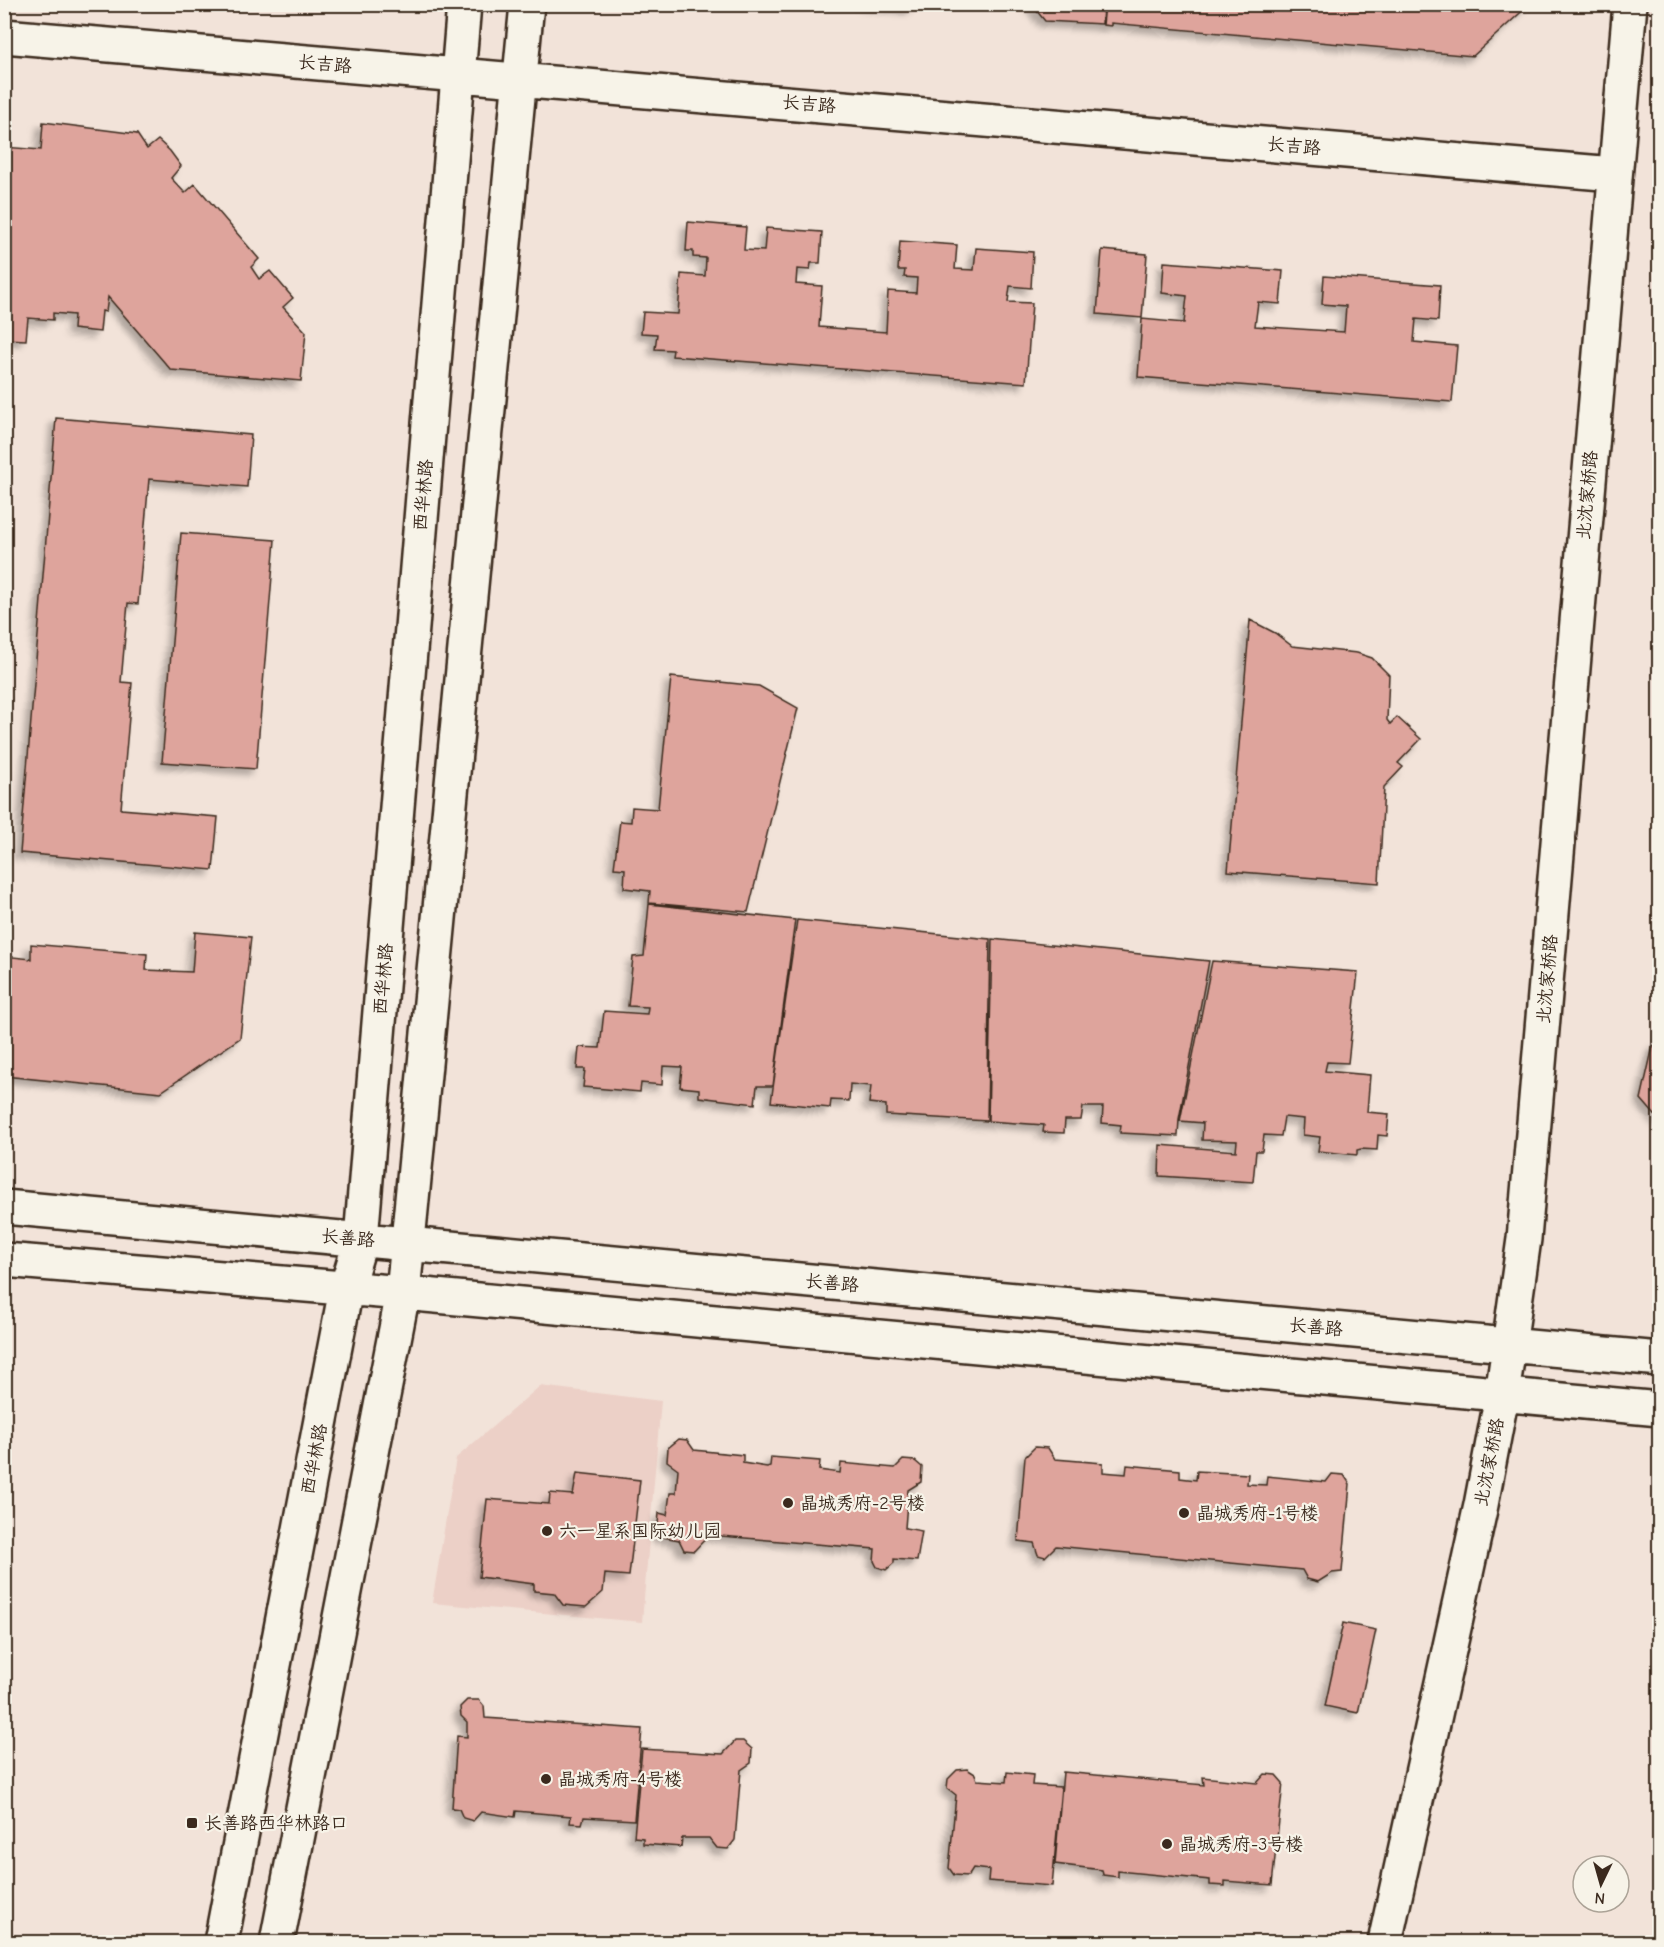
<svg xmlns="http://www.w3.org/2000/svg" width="1664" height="1947" viewBox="0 0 1664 1947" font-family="'Comic Neue','LXGW WenKai TC',sans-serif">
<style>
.built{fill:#ecd0c7}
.building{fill:#dea49c;stroke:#3b2a1e;stroke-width:1.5;filter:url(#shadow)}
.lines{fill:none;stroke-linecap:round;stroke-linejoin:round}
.secondary-casing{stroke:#3b2a1e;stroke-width:38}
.secondary{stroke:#f7f3e8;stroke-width:33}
.poi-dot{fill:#3b2a1e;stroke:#f7f3e8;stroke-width:2}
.labels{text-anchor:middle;stroke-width:4.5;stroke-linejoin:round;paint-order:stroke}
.street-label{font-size:18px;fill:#3b2a1e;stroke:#f7f3e8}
.poi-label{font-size:18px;fill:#3b2a1e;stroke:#f7f3e8;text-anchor:start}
</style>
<defs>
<filter id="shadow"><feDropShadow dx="-5.5" dy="5.5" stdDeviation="3" flood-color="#0004"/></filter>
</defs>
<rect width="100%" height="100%" fill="#f2e3d9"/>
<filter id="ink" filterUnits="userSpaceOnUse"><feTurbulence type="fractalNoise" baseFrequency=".0167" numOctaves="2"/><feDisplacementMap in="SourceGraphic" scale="12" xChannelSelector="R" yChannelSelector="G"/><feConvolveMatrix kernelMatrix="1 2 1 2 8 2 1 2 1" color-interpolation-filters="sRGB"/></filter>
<g filter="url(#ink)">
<path class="built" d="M540,1386L661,1401L642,1622L432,1603L456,1458Z"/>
<path class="building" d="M864,4H917L911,9Z
M1031,4H1103L1102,24L1045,21Z
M1105,4H1530L1473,56L1111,23V26L1103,25Z
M43,122L137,134L147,149L158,140L170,151L181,166L171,178L185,193L195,184L259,259L251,267L259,279L270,271L293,298L283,307L306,332L301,381L171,370L108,297L106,312L102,311L100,332L73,329L74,315L53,313V320L28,318L26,340L5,339L4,147L41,150Z
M688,222L746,227L744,250L764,251L766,228L822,232L820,263H811L810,270L797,269L796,284L822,286L819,327L886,332L888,291L916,293L917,278L904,277L905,270H898L900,241L957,245L955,269L974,270L976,248L1033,252L1031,288L1010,286L1008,302L1032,303L1026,383L672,356L673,350L655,349L657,334L641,333L643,312L678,314L681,274L705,276L706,258L693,257V251H686Z
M1102,250L1147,254L1142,318L1097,314Z
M1164,262L1283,271L1280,304L1258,302L1255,326L1344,332L1346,306L1322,304L1324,276L1440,285L1438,321L1416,319L1414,342L1457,346L1452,402L1138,377L1142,319L1184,323L1187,296L1162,293Z
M56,418L251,435L247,487L149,479L138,604L128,603L121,682L132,683L121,809L218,817L213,870L20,853Z
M181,533L275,540L256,769L162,762Z
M1250,620L1275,633L1292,646L1357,653L1372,658L1389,675L1387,720L1390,724L1397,717L1421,739L1398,763L1403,767L1384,787L1379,883L1228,871Z
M671,677L759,686L798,708L748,912L649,903L650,891L624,888L625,869L614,868L620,821L631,822L632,807L658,809Z
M649,904L795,920L773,1086H757L755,1104L699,1097V1089L680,1087L682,1067L663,1066L662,1085L641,1083L640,1092L583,1087L585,1069H577L579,1047L600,1048L604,1011L647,1014L648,1007L628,1006L633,957L644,956Z
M797,920L990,939L987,1121L886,1115V1105L869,1103L871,1086L850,1084L849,1101L831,1100L830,1108L771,1102Z
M195,932L251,937L240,1038L161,1092L4,1076V956L31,959V944L147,954L146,970L192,972Z
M992,939L1209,961L1179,1119L1178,1136L1120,1133L1121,1125L1102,1123L1103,1107H1083L1081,1120H1065L1064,1133L1043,1132L1044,1125L988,1121Z
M1212,961L1358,972L1348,1063L1327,1062L1325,1071L1370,1075L1367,1112L1389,1114L1387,1136L1378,1135L1377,1150L1361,1149L1357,1150V1155L1318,1151L1320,1137L1303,1135L1304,1119L1284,1117L1281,1136L1264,1135L1262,1151H1256L1253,1182L1159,1176L1160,1145L1236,1151L1237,1141L1202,1140L1203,1123L1180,1121Z
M1660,1041V1121L1641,1099L1653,1046Z
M679,1439L687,1440L694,1450L743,1455V1463L767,1467L770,1466L771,1457L820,1461L819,1470L840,1473L841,1463L895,1468L903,1460L915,1461L922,1467L921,1482L908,1490L905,1528L922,1531L917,1561L894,1559V1563L886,1570L877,1567L874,1561L875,1549L709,1535L694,1551L684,1550L679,1540L657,1536L659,1513L667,1515L670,1493H676L678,1469L667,1461L668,1448Z
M1035,1447L1048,1448L1055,1459L1103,1463V1472L1126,1474L1127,1465L1180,1470V1478L1196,1480L1197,1471L1248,1474L1247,1484L1266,1485L1267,1476L1326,1482L1332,1474L1344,1475L1350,1484L1342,1572L1332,1573L1318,1582L1307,1579L1302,1570L1056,1546L1045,1557L1038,1555L1034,1543L1018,1541L1025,1457Z
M577,1473L640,1480L629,1576L605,1574L603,1592L586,1607L563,1605L554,1593L534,1591V1584L479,1577L487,1499L549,1504L550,1493L573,1495Z
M1343,1623L1376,1630L1358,1713L1325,1706Z
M467,1700H479L484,1706L485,1718L642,1729L634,1820L584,1817L582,1824L570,1823L571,1816L516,1811L515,1817L481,1812L473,1821L463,1818L459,1809L452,1808L457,1736L467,1737V1722L461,1716L460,1707Z
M735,1741H743L752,1749L751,1763L741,1770L735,1840L728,1849L717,1848L709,1838H682L681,1847L643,1844V1838L634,1837L642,1749L723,1754Z
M967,1769L975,1774L977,1780L1006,1782L1007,1772L1033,1775L1032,1785L1061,1787L1052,1886L988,1881L989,1870L973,1868L968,1876L954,1875L949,1868L956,1795L947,1788L948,1779L957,1770Z
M1063,1772L1204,1785L1203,1777L1257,1783L1265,1774L1276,1775L1283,1783L1272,1885L1225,1881V1886L1210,1885V1880L1118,1871V1877L1103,1875L1102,1870L1055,1864Z"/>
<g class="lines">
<defs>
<path id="secondary" d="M4,36L1614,174
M4,1207L1660,1359
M4,1260L403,1293L1660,1409
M221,1942L346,1289L361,1239L464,4
M277,1942L403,1293L527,4
M1385,1942L1481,1505L1502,1395L1524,1239L1630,4"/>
</defs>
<use href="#secondary" class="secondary-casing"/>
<use href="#secondary" class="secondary"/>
</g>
</g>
<g class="poi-dot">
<circle cx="788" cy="1503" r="6"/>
<circle cx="1184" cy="1513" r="6"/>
<circle cx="547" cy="1531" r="6"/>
<circle cx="546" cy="1779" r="6"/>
<rect x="186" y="1817" width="12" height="12" rx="3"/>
<circle cx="1167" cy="1844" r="6"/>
</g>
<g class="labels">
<g class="street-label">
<text transform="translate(325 64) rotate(5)" y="6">长吉路</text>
<text transform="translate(809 104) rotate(5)" y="6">长吉路</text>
<text transform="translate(1294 146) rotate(5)" y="6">长吉路</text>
<text transform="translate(423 495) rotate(-85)" y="6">西华林路</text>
<text transform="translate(1587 495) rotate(-85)" y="6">北沈家桥路</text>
<text transform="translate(383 979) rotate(-85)" y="6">西华林路</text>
<text transform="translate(1547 979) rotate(-85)" y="6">北沈家桥路</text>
<text transform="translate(348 1238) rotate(5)" y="6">长善路</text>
<text transform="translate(832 1283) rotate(5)" y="6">长善路</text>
<text transform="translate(1316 1327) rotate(5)" y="6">长善路</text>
<text transform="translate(314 1459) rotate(-79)" y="6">西华林路</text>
<text transform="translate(1489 1462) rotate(-79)" y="6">北沈家桥路</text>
</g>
<g class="poi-label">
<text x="800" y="1509">晶城秀府-2号楼</text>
<text x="1196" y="1519">晶城秀府-1号楼</text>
<text x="559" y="1537">六一星系国际幼儿园</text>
<text x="558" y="1785">晶城秀府-4号楼</text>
<text x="204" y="1829">长善路西华林路口</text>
<text x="1179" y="1850">晶城秀府-3号楼</text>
</g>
</g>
<rect width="1664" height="1947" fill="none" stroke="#f7f3e8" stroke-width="24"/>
<rect x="12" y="12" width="1640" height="1923" fill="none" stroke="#3b2a1e" stroke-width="2" filter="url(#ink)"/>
<g transform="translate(1601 1884) rotate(185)"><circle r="28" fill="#f7f3e8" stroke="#aca397" stroke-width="1.5"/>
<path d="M0-4.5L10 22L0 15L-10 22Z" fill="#3b2a1e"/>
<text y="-9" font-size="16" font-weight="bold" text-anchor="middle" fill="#3b2a1e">N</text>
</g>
</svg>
